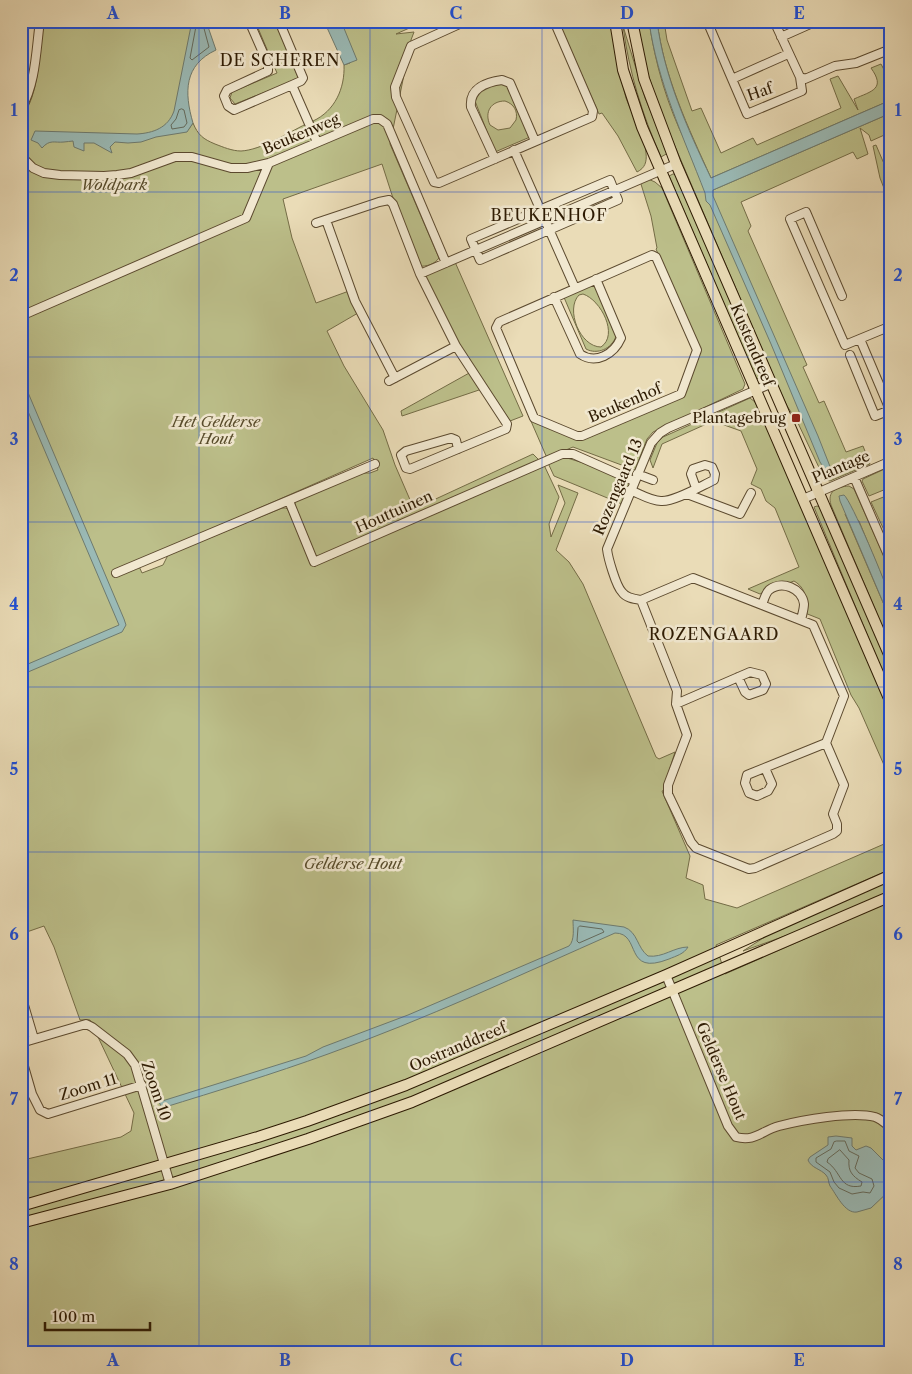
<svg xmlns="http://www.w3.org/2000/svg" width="912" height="1374" viewBox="0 0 912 1374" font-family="'Libre Caslon Text',serif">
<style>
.green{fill:#bcbf8a;stroke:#746c46;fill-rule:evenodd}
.water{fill:#9abab6;stroke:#6e7a6e}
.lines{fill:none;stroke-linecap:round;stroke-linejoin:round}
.shore{stroke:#646a5c;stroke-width:1}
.minor-casing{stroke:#5c4a2f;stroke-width:10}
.major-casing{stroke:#2d1a02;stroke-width:12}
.minor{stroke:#f1e8d0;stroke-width:8}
.major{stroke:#eadcb7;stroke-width:10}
.grid{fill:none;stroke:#1d4ed8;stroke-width:1;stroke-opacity:0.55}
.poi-dot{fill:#8f2418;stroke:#f1e8d0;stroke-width:2}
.labels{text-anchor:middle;stroke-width:5;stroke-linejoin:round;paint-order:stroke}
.street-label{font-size:15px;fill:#2d1a02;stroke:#f1e8d0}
.park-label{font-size:15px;font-style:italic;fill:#584c2b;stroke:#f1e8d0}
.poi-label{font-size:15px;fill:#2d1a02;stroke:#f1e8d0;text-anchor:end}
.neighbourhood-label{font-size:16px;letter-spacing:1px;fill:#2d1a02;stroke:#f1e8d0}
.neatline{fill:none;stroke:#1d4ed8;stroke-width:2}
.grid-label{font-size:16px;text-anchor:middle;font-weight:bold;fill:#1d4ed8}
</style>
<rect width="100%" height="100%" fill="#eadcb7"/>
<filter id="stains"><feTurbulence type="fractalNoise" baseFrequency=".004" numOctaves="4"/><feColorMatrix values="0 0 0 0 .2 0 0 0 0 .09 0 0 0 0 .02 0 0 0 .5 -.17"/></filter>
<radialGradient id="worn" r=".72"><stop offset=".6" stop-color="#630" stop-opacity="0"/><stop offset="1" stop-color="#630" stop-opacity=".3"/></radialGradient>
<path class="green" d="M43,21H198L185,73L188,130L193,123C198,135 203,139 215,144C223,147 232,151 241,151C261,150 288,133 306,124L308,130L316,127L313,121C335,111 345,88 344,65L350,63L333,21H425L396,34L414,32L411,40L390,144L439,258C435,264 426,267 419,266L392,195L382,164L283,199L292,238L316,303L349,291L358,313L327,331L344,366L383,430L395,465L414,509L533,454L544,465L559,497L549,524L551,537L565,503L558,485L578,493L556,550L569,562L583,584L656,757L659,759L675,752L667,778L670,788L662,791L690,856L686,878L703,885L705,899L737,908L891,841V869L716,945L725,974L891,901V1353H21V1159L23,1160L121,1137L131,1131L134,1113L90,1020H80L54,947L44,926L21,934V118C40,95 39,50 43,21ZM373,458L378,470L370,473H360L296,501L295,503V508L313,549L306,552L288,510L286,508H282L168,555L163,565L142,573L137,562Z
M255,21H275L298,77L296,80L235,104L230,98L232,92L277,73Z
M558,21H610C615,47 619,73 626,98C631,112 646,140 646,153C647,162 645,168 637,172L618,136L602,113L599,114Z
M637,21H649C655,63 667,105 686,143C693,159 704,175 713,190L891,113V132L871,141L869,135L860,128L868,154L857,159L853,152L741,202L751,226L748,231L807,365L803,367L819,403L824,401L846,452L863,446L870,464L830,481L826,480L823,476L797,421L787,406L776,382L662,116L647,71Z
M657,21H664L667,40L692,111L701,108L721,153L753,138L757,145L841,108L830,79L838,76L858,110L854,99C872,91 886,89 871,68L881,64L891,83V100L711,178C688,127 664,77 657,21Z
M623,26L645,98L668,153L661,157C642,114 629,72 623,26Z
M500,83L508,85L530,137L495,152L475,101C479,89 488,87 500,83ZM505,101C514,104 518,111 516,120L510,128L498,130L490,125C484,112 491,101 505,101Z
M876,145L891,180V206L880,178L873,146Z
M673,174H677L762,373L760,378L756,379L669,176Z
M648,179L655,182L662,188L745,384L743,389L653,432L647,439L635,470L573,447L547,458L527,412L574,435L680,393L697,344L656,249L657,248L651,216L640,181Z
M455,262L523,416L510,421L456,340L425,280L427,274Z
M593,282L616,336C612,349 597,355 586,349L563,295ZM583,294C601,300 619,335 601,347C580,347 565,309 579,295Z
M471,372L482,389L402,416L401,411Z
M750,398L755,402L800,500L891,712V781L859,708L851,695L820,619L805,613C807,599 806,588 794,581L760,594L748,589L799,567L775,508L766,501L761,489L751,484L757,469L741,431L713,421L662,444L653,468L650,460L657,443L663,437Z
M564,457L632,478L622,504L554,476L548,463Z
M891,466V487L869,496L862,481L863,479Z
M849,486L854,489L891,572V599L859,521L845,514L891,621V647L831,505C827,491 836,487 849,486Z
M891,494V506L889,507L891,514C885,523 891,534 891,545L871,502Z
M817,506L820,507L827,521L891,669V692L814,507Z
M891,879V893L796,932L743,951L771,933Z"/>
<path class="water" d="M192,21H206L216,50C184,65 184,92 193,123L187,132L156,137L141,142L128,143L115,142L110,147L112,153L94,143H84V151L74,147L73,141C70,141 67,142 64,142C54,143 50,139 42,148L38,143L31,140L35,131L137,134C153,133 168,128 174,111Z
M324,21H341L357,60L344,65Z
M649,21H657C664,76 687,128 711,178L891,100V113L713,190V196L818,436L831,469V473L826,471L820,462L771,344L710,205L706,201L705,193C683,136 657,81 649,21Z
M21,376L124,619L126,625L122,632L21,675V667L119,625L21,395Z
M844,495C851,500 887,585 890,598C892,605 891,614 891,621L840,501L839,496Z
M573,920L624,927C638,932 637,948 648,956C663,958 674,947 688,947C684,954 676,956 669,959C623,977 642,933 615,933C520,975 426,1019 328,1054C273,1074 217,1091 162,1108L159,1102L306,1056L323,1047L408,1015L569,946C575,940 573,928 573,920Z
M836,1136L852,1138V1146L856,1150L866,1146L871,1148L890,1167V1190L871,1208C866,1209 862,1211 857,1212C845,1214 836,1194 830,1186C828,1182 829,1178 826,1175C821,1169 811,1168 808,1160L810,1157L828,1145V1137Z"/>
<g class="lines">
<path class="shore" d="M197,21L190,58L192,60L209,47L202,21
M182,109L184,110L187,123L184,127L172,129L171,125L176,119L179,110Z
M580,926L602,929L604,932L579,943L577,941L578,928Z
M837,1141H845L849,1151L859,1156L855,1168L859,1173L872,1179L874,1186L870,1193L863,1192L852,1194L839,1188L834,1182L830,1172L816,1162V1158L831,1149L834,1142Z
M840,1150L849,1160C848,1171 852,1176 862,1182L861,1186C839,1190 842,1172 827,1162L828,1159Z"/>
<defs>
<path id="minor" d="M249,21L268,64V71L227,90L224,96L228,106L234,110L292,85L301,81L303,78L279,21
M466,21L411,46L395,87L396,97L434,182L439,183L592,117L593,111L554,21
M707,21L747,114L802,91L800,77L774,21
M889,21L891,25
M781,37L817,21
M800,77L805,79L835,66L856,63L891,49
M732,79L788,54
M292,85L317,142
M21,109C36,83 36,50 40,21
M514,150L575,288
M21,156L33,168L44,173L60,175L104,176L117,175L131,173L175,157H192L231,168H247L269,163L373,119H380L387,124L446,263
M495,159L471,107C469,88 487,82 502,80L510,83L535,141
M610,180L618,200L480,260L471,239Z
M326,220L355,301L395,378
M316,223L379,202L389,200L393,204L420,274L456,346L389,381
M652,255L656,257L697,350L681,394L582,436H577L534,418L496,328L499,322Z
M420,274L676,164
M842,296L806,212L790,219L845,345L891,326
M554,297L580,354C596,365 614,354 621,338L596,279
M21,316L246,218L269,163
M456,346L507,424L506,429L410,469L406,468L401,455L406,451L451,438L456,440L458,449
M850,355L875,416L890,410L860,339
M637,474L653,480
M854,477L891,562
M630,490C640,494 651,501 661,501C674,502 701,486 714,480L715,474L712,467L705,465L693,469L691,474L696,488
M687,494L740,514L751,493
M803,499L891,461
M289,501L314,562L562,454H573L634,481
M116,573L375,464
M641,600L677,691L676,704L687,735L668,785V794L691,842L696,848L749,869L755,868L833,834L837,831V824L833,814L844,785L826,743
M641,600C634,599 626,598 622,592C616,586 608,558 607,549L651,443L660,433L668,428L770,384
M641,600L693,578L813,625L844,696L826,743
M762,605C764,600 765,594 769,590C782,580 802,588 804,604C804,609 802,615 801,620
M676,704L750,672L762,675L766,684L763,690L749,695L745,692L738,677
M765,768L772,784L768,791L757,796L749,793L745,783L747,775L826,743
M666,975L728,1126L736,1137C755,1142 761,1131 779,1126C802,1120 852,1111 875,1117C881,1119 886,1124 891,1128
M21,995L34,1039
M21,1043L86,1024L92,1027L127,1054L135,1065L170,1184
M21,1056L32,1094L40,1110L48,1114L142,1085"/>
<path id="major" d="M615,21L623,70L642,127L891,703
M632,21L644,79L676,164L891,659
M21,1206L258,1137L307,1121L406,1085L666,975L891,875
M21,1223L170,1184L308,1139L412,1102L891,896"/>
</defs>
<use href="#minor" class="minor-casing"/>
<use href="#major" class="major-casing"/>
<use href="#minor" class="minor"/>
<use href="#major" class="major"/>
</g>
<path class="grid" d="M199,21V1353M370,21V1353M542,21V1353M713,21V1353M21,192H891M21,357H891M21,522H891M21,687H891M21,852H891M21,1017H891M21,1182H891"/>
<rect class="poi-dot" x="791" y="413" width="10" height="10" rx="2.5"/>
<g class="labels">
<g class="street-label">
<text transform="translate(760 92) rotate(-19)" y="5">Haf</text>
<text transform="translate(301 134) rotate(-23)" y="5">Beukenweg</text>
<text transform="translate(752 345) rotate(67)" y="5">Kustendreef</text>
<text transform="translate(625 403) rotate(-23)" y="5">Beukenhof</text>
<text transform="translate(841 467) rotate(-23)" y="5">Plantage</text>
<text transform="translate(618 487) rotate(-67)" y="5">Rozengaard 13</text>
<text transform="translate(394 512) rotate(-24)" y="5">Houttuinen</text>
<text transform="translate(458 1047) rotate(-23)" y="5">Oostranddreef</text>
<text transform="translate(721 1071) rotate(67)" y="5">Gelderse Hout</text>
<text transform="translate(88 1087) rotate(-17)" y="5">Zoom 11</text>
<text transform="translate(156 1091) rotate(71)" y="5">Zoom 10</text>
</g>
<g class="park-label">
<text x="114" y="190">Woldpark</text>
<text x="216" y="427">Het Gelderse<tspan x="216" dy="17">Hout</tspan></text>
<text x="353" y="869">Gelderse Hout</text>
</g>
<g class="poi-label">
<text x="786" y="423">Plantagebrug</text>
</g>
<g class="neighbourhood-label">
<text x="280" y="66">DE SCHEREN</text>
<text x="549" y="221">BEUKENHOF</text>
<text x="714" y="640">ROZENGAARD</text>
</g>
</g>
<rect width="912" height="1374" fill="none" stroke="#eadcb7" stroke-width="55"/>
<path d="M45 1322v8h105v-8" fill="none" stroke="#2d1a02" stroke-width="2.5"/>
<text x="52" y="1322" font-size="15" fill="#2d1a02" stroke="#f1e8d0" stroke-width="4" paint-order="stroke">100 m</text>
<rect x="28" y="28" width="856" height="1318" class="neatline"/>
<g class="grid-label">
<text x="113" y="19">A</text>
<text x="285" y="19">B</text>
<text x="456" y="19">C</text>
<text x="627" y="19">D</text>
<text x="799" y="19">E</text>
<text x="14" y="116">1</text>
<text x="898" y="116">1</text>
<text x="14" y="281">2</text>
<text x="898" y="281">2</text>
<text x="14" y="445">3</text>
<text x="898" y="445">3</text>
<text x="14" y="610">4</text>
<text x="898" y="610">4</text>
<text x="14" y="775">5</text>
<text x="898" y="775">5</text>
<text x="14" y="940">6</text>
<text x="898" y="940">6</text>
<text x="14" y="1105">7</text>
<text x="898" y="1105">7</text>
<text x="14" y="1270">8</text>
<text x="898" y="1270">8</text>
<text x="113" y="1366">A</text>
<text x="285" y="1366">B</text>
<text x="456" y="1366">C</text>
<text x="627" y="1366">D</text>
<text x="799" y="1366">E</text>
</g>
<rect width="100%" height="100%" filter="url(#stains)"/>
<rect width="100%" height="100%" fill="url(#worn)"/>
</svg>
